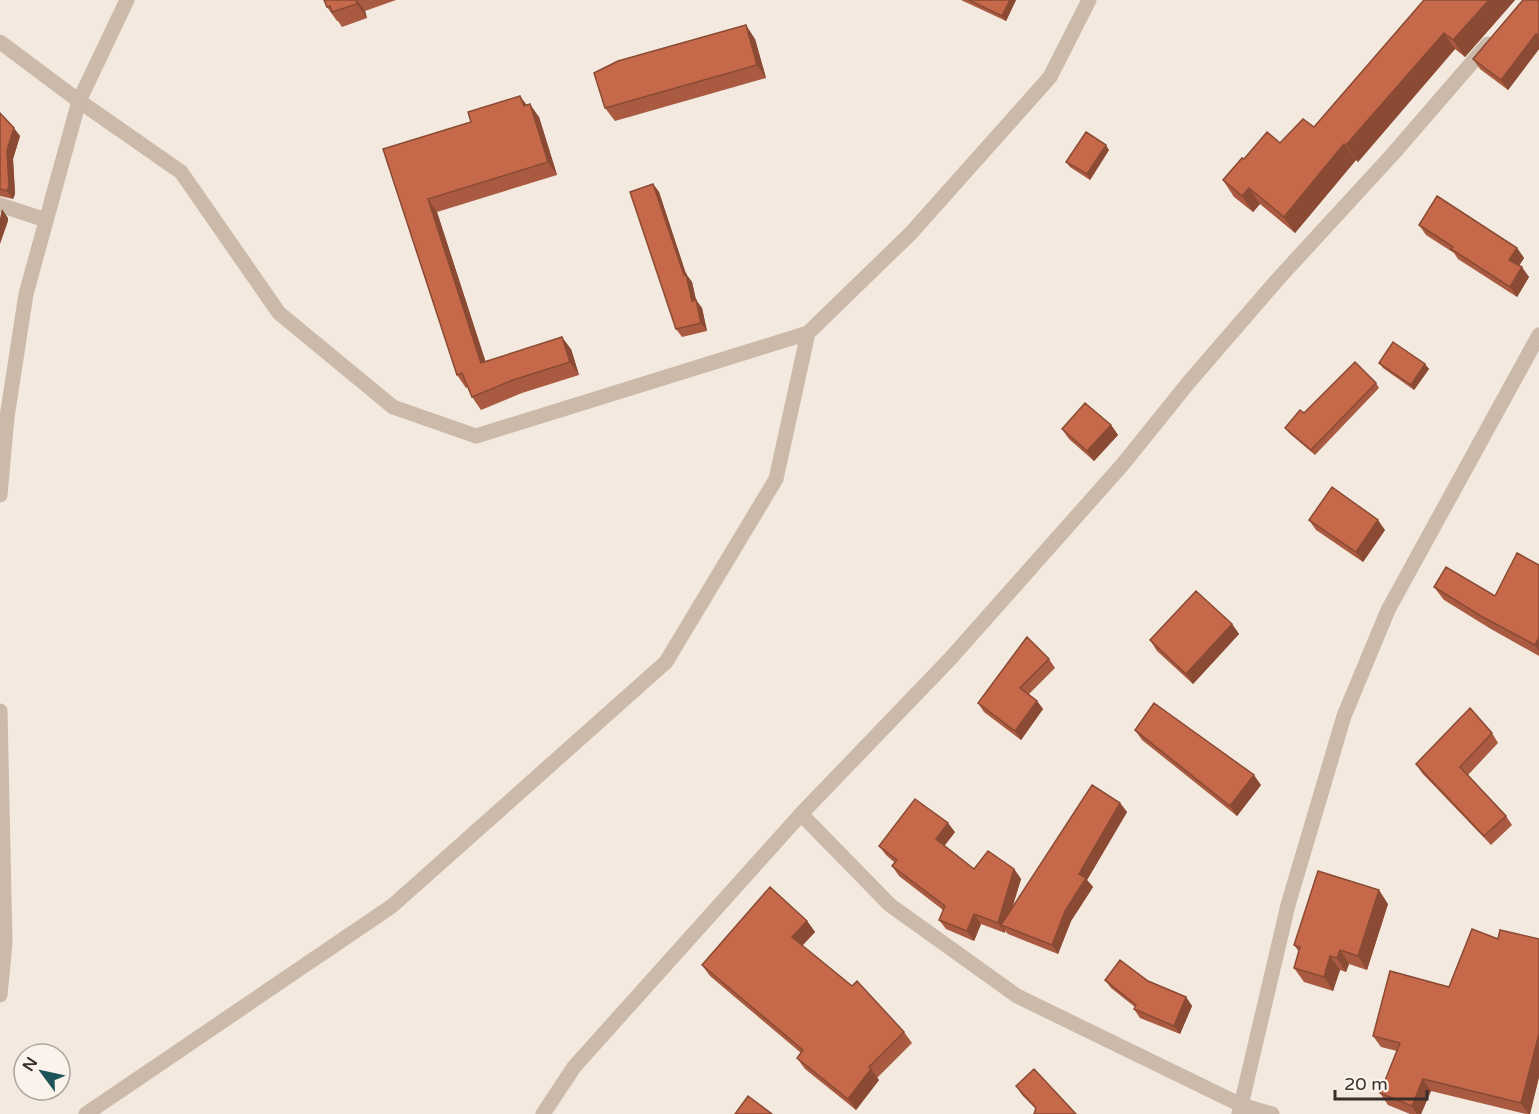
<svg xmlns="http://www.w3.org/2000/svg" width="1539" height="1114" viewBox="0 0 1539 1114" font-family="'Varela Round',sans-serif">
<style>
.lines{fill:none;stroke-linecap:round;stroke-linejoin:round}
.lane{stroke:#cbb9aa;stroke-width:15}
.street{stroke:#cbb9aa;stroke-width:15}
.wall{fill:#a95a40}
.shaded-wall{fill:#8a4a34}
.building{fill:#c5694a;stroke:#8a4a34;stroke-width:1.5}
</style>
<rect width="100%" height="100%" fill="#f3e9de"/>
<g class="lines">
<path class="lane" d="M79,101L181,172L279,313L393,407L476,436L808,333L911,233L1050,77L1089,0
M86,1114L392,906L666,662L776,479L808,333"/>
<path class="street" d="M0,42L79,101
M0,205L46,220
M0,495L7,417L26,294L79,101L127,0
M0,711L5,943L0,995
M801,814L890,905L1017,996L1241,1105L1272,1114
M543,1114L574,1067L801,814L950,659L1123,464L1189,382L1278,279L1392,155L1488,44
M1239,1114L1288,905L1344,716L1388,610L1539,335"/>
</g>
<path class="wall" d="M324,0H396L365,11L367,18L342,27L338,21H337L327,7Z
M961,0H1016L1006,21Z
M1424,0H1515L1465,57L1455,49L1358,162L1356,160L1295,233L1260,204L1253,212L1234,197L1223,180L1244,159L1314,127Z
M1539,0V49L1508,90L1480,69L1473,59Z
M755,39L766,78L615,121L605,108Z
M527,105L539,117L557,175L437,212L485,361L571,349L579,375L522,393L481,410L472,397L468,387L466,388L457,375L383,149Z
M0,113L20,136L13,159L15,194L13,199L0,196Z
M1109,150L1090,180L1070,167L1066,162Z
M653,184L659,192L686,274L692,282L696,300L702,308L707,331L682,337L676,329Z
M1419,225L1517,248L1524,258L1519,266L1529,277L1517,297L1458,259L1454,253L1426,235Z
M1379,363L1425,364L1429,369L1414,390L1383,368Z
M1376,383L1379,388L1315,455L1289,433L1285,428L1304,413Z
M1111,425L1118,435L1094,461L1069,439L1062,429Z
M1309,520L1385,530L1363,562L1316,530Z
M1539,565V656L1491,629L1444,600L1434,587L1495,596Z
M1232,624L1239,634L1193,684L1157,651L1150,640Z
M1049,659L1055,668L1029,694L1037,701L1043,709L1021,740L984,712L978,703Z
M1135,730L1261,785L1237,816L1142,740Z
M1492,733L1498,743L1468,775L1506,816L1512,825L1491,845L1422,773L1416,764Z
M1120,803L1127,812L1087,880L1093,887L1071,921L1058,954L1008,934L1005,931V933L981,924L974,941L946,929L939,920L943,910L899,876L892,866L895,863L886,855L879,846L955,832L944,846L974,869H1014L1021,879L1012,909Z
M1388,904L1367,970L1349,964L1346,972L1340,970L1333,991L1304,982L1294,968L1299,952L1294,945Z
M807,921L815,932L802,946L904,1032L912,1043L877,1078L879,1080L856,1110L805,1069L797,1058L801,1053L710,976L702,965Z
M1498,939H1539V1077L1530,1114H1526L1431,1091L1421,1114H1410L1388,1105L1380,1093L1397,1051L1381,1047L1373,1036L1449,987Z
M1105,980L1148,981L1186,997L1192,1006L1180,1034L1140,1018L1134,1009L1135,1007L1111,988Z
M1016,1086L1076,1114L1036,1109L1022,1095Z"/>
<path class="shaded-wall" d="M356,0H357L365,11L367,18L357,4Z
M1010,0H1016L1006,21L1002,16Z
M1489,0H1515L1465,57L1453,40Z
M746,25L755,39L766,78L757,65Z
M1444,33L1455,49L1358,162L1346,145Z
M1536,34L1539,38V49L1508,90L1501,80Z
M520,96L529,108L524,106Z
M530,104L539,117L557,175L548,162Z
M14,128L20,136L13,159L15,194L13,199L7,191V150Z
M1344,144L1356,160L1295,233L1284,217Z
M1106,145L1109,150L1090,180L1087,174Z
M653,184L659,192L686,274L692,282L696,300L702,308L707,331L701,323L692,301Z
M1249,188L1260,204L1253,212L1242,196Z
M428,199L437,212L490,375L481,363Z
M2,209L8,218V221L0,244V218Z
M1517,248L1524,258L1516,270L1509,260Z
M1522,267L1529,277L1517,297L1510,287Z
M562,337L571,349L579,375L570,362Z
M1425,364L1429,369L1414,390L1411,385Z
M1111,425L1118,435L1094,461L1087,451Z
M1378,520L1385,530L1363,562L1356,552Z
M1232,624L1239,634L1193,684L1186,674Z
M1539,637V651L1535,645Z
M1037,701L1043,709L1021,740L1015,731Z
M1254,775L1261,785L1237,816L1230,806Z
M1120,803L1127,812L1087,880L1093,887L1071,921L1058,954L1052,945L1079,874Z
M948,823L955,832L942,849L936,839Z
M1014,869L1021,879L1006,927L1001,925L1005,931V933L998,923Z
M1379,890L1388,904L1367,970L1358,956Z
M974,914L981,924L974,941L967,931Z
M807,921L815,932L800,948L792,937Z
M1340,950L1349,964L1346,972L1337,958Z
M1330,956L1340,970L1333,991L1324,977Z
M1186,997L1192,1006L1180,1034L1174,1026Z
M1539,1034V1077L1530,1114H1529L1521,1103Z
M871,1069L879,1080L856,1110L848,1099Z
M1423,1079L1431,1091L1421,1114H1417L1412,1106Z"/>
<path class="building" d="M324,0H356L357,4L332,12L330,6L327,7Z
M969,0H1010L1002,16Z
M1424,0H1489L1453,40L1444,33L1346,145L1344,144L1284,217L1249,188L1242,196L1223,180L1242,158L1244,159L1267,132L1280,143L1303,119L1314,127Z
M1523,0H1539V35L1536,34L1501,80L1473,59Z
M746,25L757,65L605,108L594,73L618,61Z
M520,96L524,106L530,104L548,162L428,199L481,363L562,337L570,362L513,380L472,397L462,373L457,375L383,149L471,122L468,112Z
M0,113L14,128L7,150L9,186L7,191L0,189Z
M1086,132L1106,145L1087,174L1066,162Z
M653,184L684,275L686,274L692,301L696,300L701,323L676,329L630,192Z
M1437,196L1517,248L1509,260L1522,267L1510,287L1451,249L1453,247L1419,225Z
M1393,342L1425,364L1411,385L1379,363Z
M1355,362L1376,383L1311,450L1285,428L1300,410L1304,413Z
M1085,403L1111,425L1087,451L1062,429Z
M1332,487L1378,520L1356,552L1309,520Z
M1517,553L1539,565V637L1535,645L1481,616L1434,587L1446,567L1495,596Z
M1196,591L1232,624L1186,674L1150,640Z
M1027,637L1049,659L1020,688L1037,701L1015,731L978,703Z
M1154,703L1254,775L1230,806L1135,730Z
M1470,708L1492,733L1460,767L1506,816L1484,836L1416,764Z
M1092,785L1120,803L1079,874L1086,878L1065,911L1052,945L1001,925Z
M915,799L948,823L936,839L974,869L988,851L1014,869L998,923L974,914L967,931L939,920L945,906L892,866L897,860L879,846Z
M1318,871L1379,890L1358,956L1340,950L1337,958L1330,956L1324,977L1294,968L1300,947L1294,945Z
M770,887L807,921L792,937L852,986L857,981L904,1032L869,1067L871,1069L848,1099L797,1058L803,1050L702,965Z
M1472,929L1498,939L1500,930L1539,939V1034L1521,1103L1423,1079L1412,1106L1380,1093L1400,1043L1373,1036L1390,971L1449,987Z
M1120,960L1148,981L1186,997L1174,1026L1134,1009L1136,1005L1105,980Z
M1034,1069L1076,1114H1034L1036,1108L1016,1086Z
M748,1096L772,1114H735Z"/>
<g transform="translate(42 1072) rotate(303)"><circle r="28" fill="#faf3eb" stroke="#aca49e" stroke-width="1.5"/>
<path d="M0-4.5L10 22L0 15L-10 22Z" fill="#1f555a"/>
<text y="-9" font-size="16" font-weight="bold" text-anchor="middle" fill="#382e2a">N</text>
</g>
<path d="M1335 1090v9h92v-9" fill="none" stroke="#382e2a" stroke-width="3"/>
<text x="1344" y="1090" font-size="18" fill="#382e2a" stroke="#faf3eb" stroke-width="4.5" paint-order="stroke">20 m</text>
</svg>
